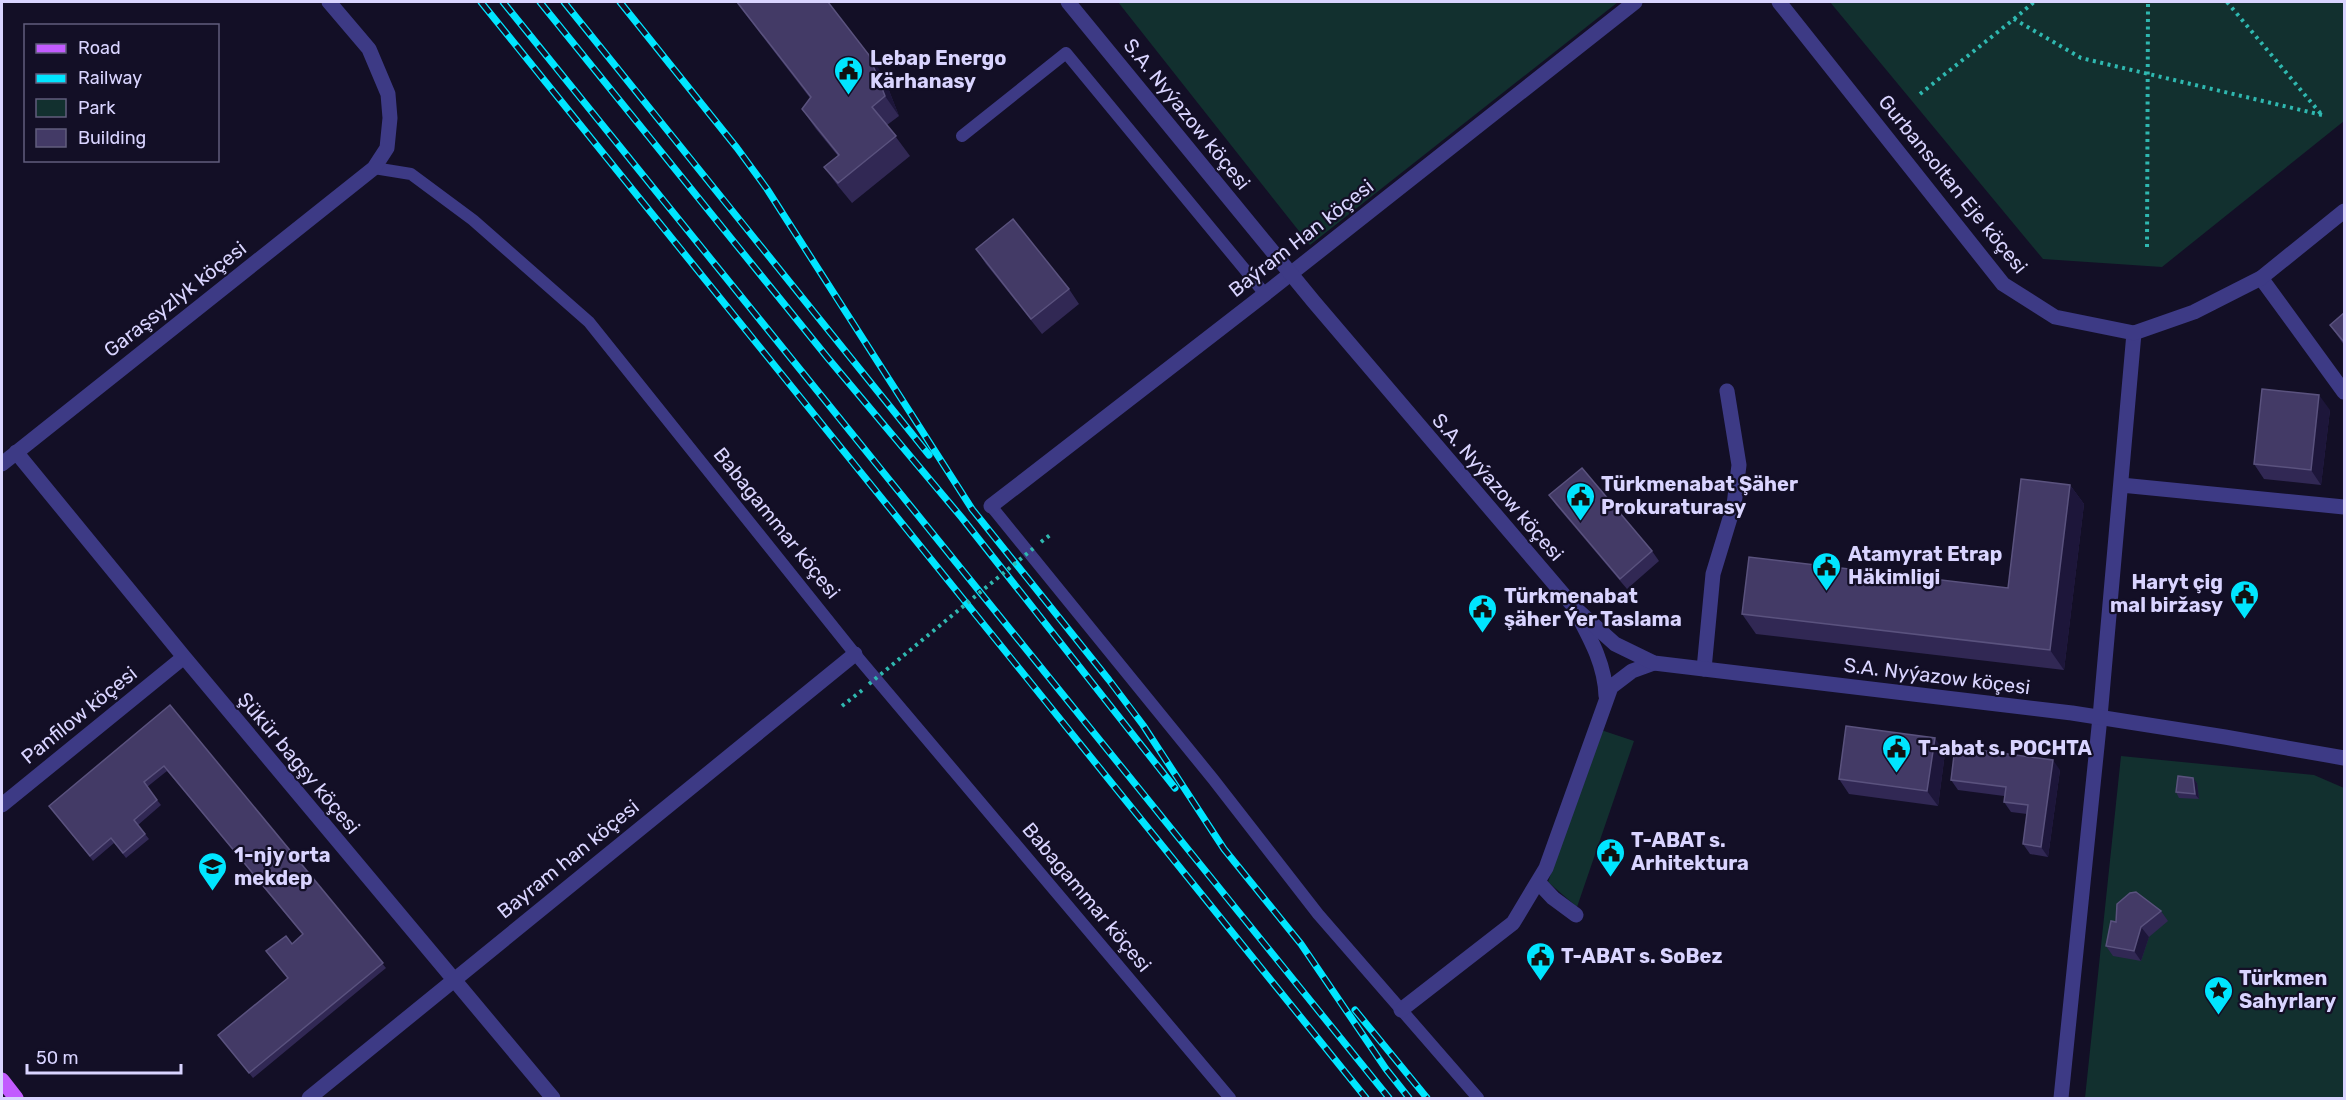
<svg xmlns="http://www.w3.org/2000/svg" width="2346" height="1100" viewBox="0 0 2346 1100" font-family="Rubik,sans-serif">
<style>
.green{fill:#12302f}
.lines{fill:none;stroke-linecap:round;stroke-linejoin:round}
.path{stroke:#2fb8b0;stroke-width:4;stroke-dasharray:3 4.5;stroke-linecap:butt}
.service{stroke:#3d3a85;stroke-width:12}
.minor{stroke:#3d3a85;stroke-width:15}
.tertiary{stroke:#3d3a85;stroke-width:15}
.primary{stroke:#c25bff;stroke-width:15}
.rail-casing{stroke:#00e5ff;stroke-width:7}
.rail{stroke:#130f26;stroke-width:4.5;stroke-dasharray:14;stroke-linecap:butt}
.path-bridge{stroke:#2fb8b0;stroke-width:4;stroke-dasharray:3 4.5;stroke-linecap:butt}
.wall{fill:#312854}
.shaded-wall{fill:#1d163a}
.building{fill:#433a66;stroke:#5a527e;stroke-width:1.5}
.labels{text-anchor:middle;stroke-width:4.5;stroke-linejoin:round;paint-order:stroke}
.poi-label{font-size:20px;font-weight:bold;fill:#d9d4ff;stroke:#130f26;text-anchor:start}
.street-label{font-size:20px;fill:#d9d4ff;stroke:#130f26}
</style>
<rect width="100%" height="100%" fill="#130f26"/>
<path class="green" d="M1118,2H1618L1310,245Z
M1830,2H2344V121L2162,267L2043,259Z
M1601,730L1634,741L1577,907L1548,882Z
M2121,756L2314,775L2344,788V1098H2085Z"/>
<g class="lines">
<path class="path" d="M2227,2L2321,114
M2014,19L2034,2
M1920,94L2014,19L2081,58L2322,115
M2147,247L2148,2
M1041,542L1050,535
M842,706L865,688"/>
<path class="service" d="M962,136L1066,53L1265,294
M374,168L411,174L473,220L589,322L855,654L1230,1098
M991,506L1213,779L1318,914L1478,1098"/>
<path class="minor" d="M2261,278L2344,392
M16,452L184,657L553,1098
M2,464L374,168L387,148L390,118L388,94L369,49L329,2
M2121,485L2344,507
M991,506L1265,294L1635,2
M1575,610C1590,638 1605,664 1606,696
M1704,669L1713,574L1734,505L1739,465L1727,391
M2,805L184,657
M1538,882L1553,898L1576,915
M1401,1010L1513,923L1546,868L1611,687L1632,671L1654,663
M309,1098L855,654
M2061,1098L2100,717L2134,333"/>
<path class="tertiary" d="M1068,2L1314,302L1575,608L1615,644L1654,663L2072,713L2225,737L2344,758
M1779,2L2003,284L2055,317L2134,333L2194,312L2261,278L2344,211"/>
<path class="primary" d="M2,1080L16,1098"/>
<defs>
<path id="rail" d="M481,2L1366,1098
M503,2L1389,1098
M540,2L827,357L962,518L1175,788
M564,2L929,455
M620,2L737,148L767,189L972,509L1109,680L1143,725L1224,849L1301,944L1386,1069L1409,1098
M1355,1010L1427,1098"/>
</defs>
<use href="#rail" class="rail-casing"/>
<use href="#rail" class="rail"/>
<path class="path-bridge" d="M869,684L1035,547"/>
</g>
<path class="wall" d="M736,2H828L883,75L899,116L887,125L910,156L852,203L838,186L824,167L838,156L816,129L802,109L810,98Z
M976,249L1069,289L1079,304L1042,334L986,264Z
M2344,313V345L2330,325Z
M2330,410L2321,485L2264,479L2254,464Z
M2070,485L2084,504L2064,670L1756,634L1742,614L2008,588Z
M1549,495L1652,551L1659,561L1627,589L1556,505Z
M170,705L386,968L253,1078L222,1040L288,978L266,951L292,944L303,935L167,771L147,787L161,805L138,825L149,839L126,858L114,843L93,861L49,806Z
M1945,753L1938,806L1849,794L1839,779Z
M2060,770L2048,857L2030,854L2023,844L2027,814L2011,812L2004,802V796L1958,790L1951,780Z
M2193,778L2197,783L2199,799L2179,798L2176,792Z
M2161,911L2168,921L2149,937L2141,961L2113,956L2106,946L2116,922Z"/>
<path class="shaded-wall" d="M869,55L883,75L899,116L885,96Z
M2319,395L2330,410L2321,485L2311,470Z
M2070,485L2084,504L2064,670L2050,650Z
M1935,738L1945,753L1938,806L1927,791Z
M2053,760L2060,770L2048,857L2041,847Z
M2193,778L2197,783L2199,799L2195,794Z
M2141,927L2149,937L2141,961L2134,951Z"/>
<path class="building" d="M737,2H828L869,55L885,96L872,107L896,136L838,183L824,167L839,155L802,109L811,97Z
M1013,219L1069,289L1031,319L976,249Z
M2344,313V342L2330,325Z
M2262,389L2319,395L2311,470L2254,464Z
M1582,468L1652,551L1620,579L1549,495Z
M2021,479L2070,485L2050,650L1742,614L1749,557L2008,588Z
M170,705L383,963L249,1073L218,1035L288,978L266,951L286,936L292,944L303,934L164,766L144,782L157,800L134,820L145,834L123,853L111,838L90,856L49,806Z
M1846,726L1935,738L1927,791L1839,779Z
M1955,747L2053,760L2041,847L2023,844L2028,805L2004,802L2006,787L1951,780Z
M2178,776L2193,778L2195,794L2176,792Z
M2136,892L2161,911L2141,927L2134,951L2106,946L2111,921L2116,922L2117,904L2130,893Z"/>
<defs>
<symbol id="civic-pin" viewBox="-11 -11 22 30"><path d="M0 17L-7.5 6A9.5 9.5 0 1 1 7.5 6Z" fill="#00e5ff" stroke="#130f26"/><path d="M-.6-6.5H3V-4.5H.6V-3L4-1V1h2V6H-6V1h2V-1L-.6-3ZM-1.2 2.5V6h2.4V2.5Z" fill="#111"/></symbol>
<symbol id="school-pin" viewBox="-11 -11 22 30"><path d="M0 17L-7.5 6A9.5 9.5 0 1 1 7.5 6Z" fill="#00e5ff" stroke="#130f26"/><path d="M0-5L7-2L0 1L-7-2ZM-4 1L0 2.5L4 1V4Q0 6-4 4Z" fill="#111"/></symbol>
<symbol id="sight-pin" viewBox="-11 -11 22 30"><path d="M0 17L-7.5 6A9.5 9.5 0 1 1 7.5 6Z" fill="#00e5ff" stroke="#130f26"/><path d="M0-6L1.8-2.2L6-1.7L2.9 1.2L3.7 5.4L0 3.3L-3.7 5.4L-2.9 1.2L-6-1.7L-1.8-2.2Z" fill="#111"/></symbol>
</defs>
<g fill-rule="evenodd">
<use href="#civic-pin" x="832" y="54" width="33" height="45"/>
<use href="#civic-pin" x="1564" y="480" width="33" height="45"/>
<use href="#civic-pin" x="1810" y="550" width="33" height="45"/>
<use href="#civic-pin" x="2228" y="578" width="33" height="45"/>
<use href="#civic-pin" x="1466" y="592" width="33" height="45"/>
<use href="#civic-pin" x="1880" y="732" width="33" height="45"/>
<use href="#civic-pin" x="1594" y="836" width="33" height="45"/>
<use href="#school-pin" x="196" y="850" width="33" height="45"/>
<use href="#civic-pin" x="1524" y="940" width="33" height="45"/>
<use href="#sight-pin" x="2202" y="974" width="33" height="45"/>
</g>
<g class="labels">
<g class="poi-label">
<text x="870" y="65">Lebap Energo<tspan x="870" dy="23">Kärhanasy</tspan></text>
<text x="1601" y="491">Türkmenabat Şäher<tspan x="1601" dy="23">Prokuraturasy</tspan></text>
<text x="1848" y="561">Atamyrat Etrap<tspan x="1848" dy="23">Häkimligi</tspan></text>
<text x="2223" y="589" text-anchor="end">Haryt çig<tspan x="2223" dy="23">mal biržasy</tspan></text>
<text x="1504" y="603">Türkmenabat<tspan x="1504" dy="23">şäher Ýer Taslama</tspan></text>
<text x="1918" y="755">T-abat s. POCHTA</text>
<text x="1631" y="847">T-ABAT s.<tspan x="1631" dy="23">Arhitektura</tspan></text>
<text x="234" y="862">1-njy orta<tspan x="234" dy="23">mekdep</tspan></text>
<text x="1561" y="963">T-ABAT s. SoBez</text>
<text x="2239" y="985">Türkmen<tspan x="2239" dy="23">Sahyrlary</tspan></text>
</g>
<g class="street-label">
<text transform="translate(1187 114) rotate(51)" y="7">S.A. Nyýazow köçesi</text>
<text transform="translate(1953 184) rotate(51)" y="7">Gurbansoltan Eje köçesi</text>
<text transform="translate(1301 238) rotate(-38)" y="7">Baýram Han köçesi</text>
<text transform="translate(175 299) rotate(-38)" y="7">Garaşsyzlyk köçesi</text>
<text transform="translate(1498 487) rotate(49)" y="7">S.A. Nyýazow köçesi</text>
<text transform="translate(777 523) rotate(51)" y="7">Babagammar köçesi</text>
<text transform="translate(1937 676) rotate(7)" y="7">S.A. Nyýazow köçesi</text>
<text transform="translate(79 715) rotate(-39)" y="7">Panfilow köçesi</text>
<text transform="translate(299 763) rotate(50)" y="7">Şükür bagşy köçesi</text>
<text transform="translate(568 859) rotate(-39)" y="7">Bayram han köçesi</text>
<text transform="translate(1087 897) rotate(50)" y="7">Babagammar köçesi</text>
</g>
</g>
<rect width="2346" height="1100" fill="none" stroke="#d9d4ff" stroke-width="6"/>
<rect x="24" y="24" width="195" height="138" fill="#130f26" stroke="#625e7d" stroke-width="1.5"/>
<rect x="36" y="44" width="30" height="9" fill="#c25bff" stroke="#625e7d" stroke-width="1.5"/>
<text x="78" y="54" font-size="18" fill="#d9d4ff">Road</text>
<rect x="36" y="74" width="30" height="9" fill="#00e5ff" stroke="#625e7d" stroke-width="1.5"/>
<text x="78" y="84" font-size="18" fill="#d9d4ff">Railway</text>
<rect x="36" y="99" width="30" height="18" fill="#12302f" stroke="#625e7d" stroke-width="1.5"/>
<text x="78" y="114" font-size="18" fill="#d9d4ff">Park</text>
<rect x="36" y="129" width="30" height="18" fill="#433a66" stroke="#625e7d" stroke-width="1.5"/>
<text x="78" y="144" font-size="18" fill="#d9d4ff">Building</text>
<path d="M27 1064v9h154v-9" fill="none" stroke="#d9d4ff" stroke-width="3"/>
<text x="36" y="1064" font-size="18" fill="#d9d4ff" stroke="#130f26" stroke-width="4.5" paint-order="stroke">50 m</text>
</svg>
